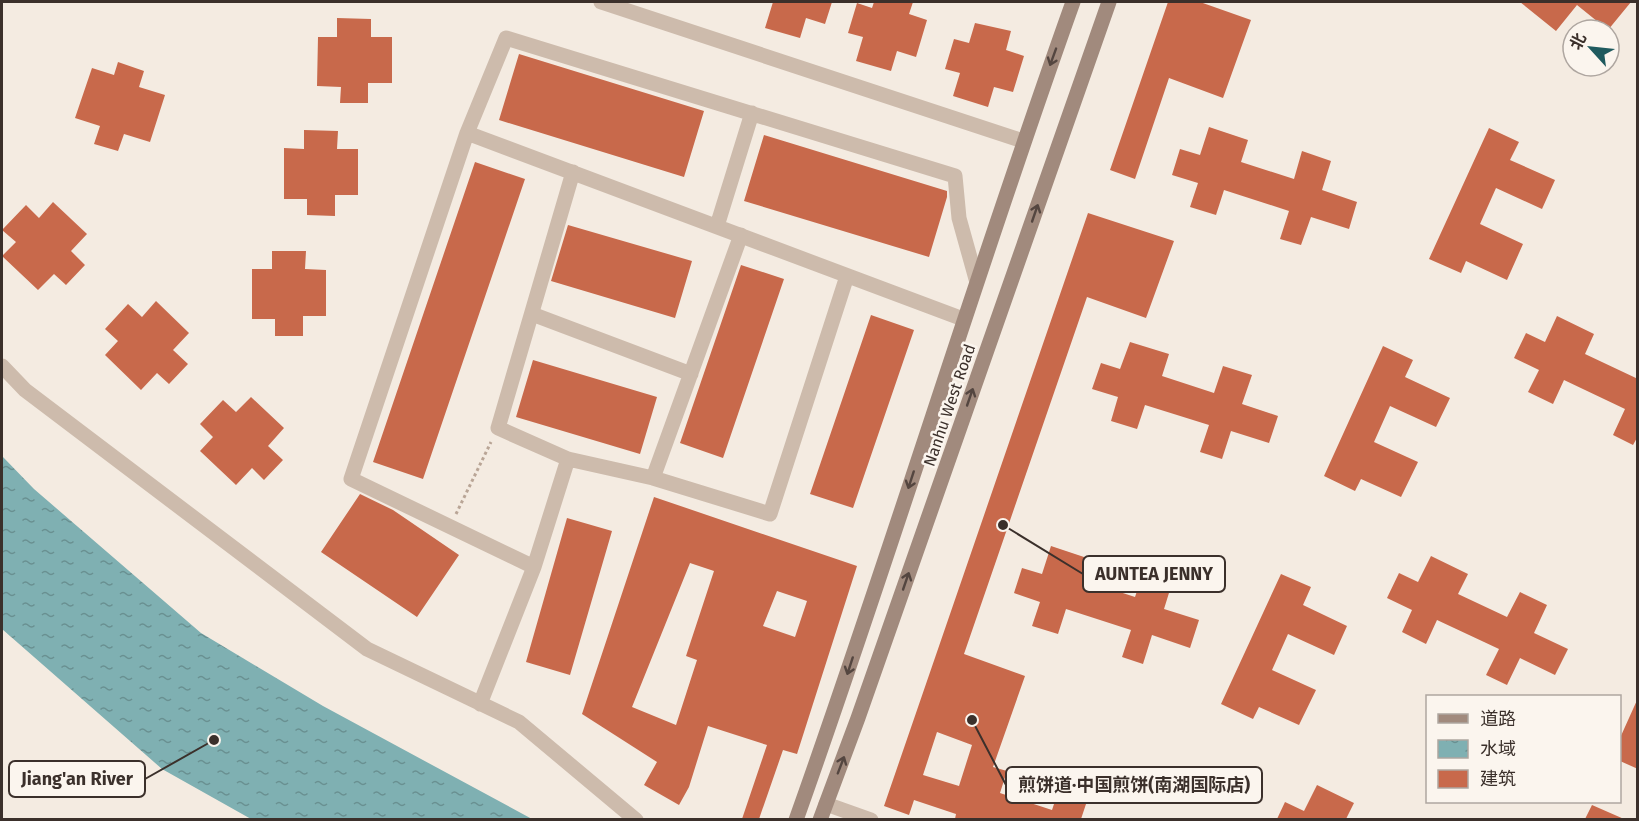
<svg xmlns="http://www.w3.org/2000/svg" width="1639" height="821" viewBox="0 0 1639 821" font-family="'Fira Sans','Noto Sans SC',sans-serif">
<style>
.water{fill:url(#water-ripples)}
.building{fill:#c8694b;fill-rule:evenodd}
.lines{fill:none;stroke-linecap:round;stroke-linejoin:round}
.path{stroke:#b9a596;stroke-width:3;stroke-dasharray:3 3;stroke-linecap:butt}
.minor{stroke:#cdbbac;stroke-width:15}
.secondary{stroke:#a18a7d;stroke-width:15}
.oneway{stroke:#544640}
.labels{text-anchor:middle;stroke-width:5;stroke-linejoin:round;paint-order:stroke}
.street-label{font-size:16px;fill:#3b302b;stroke:#fbf5ee}
.leader{fill:none;stroke:#3b302b;stroke-width:2}
.callout-dot{fill:#3b302b;stroke:#fbf5ee;stroke-width:2}
.callout{fill:#fbf5ee;stroke:#3b302b;stroke-width:2}
.callout-label{font-size:18px;text-anchor:middle;font-weight:bold;fill:#3b302b}
</style>
<defs>
<pattern id="water-ripples" width="26" height="14" patternUnits="userSpaceOnUse" patternTransform="scale(1.5)"><rect width="26" height="14" fill="#7fb0b2"/><path d="M2 4q2-2 4 0t4 0M15 11q2-2 4 0t4 0" fill="none" stroke="#699091"/></pattern>
</defs>
<rect width="100%" height="100%" fill="#f4ebe1"/>
<path class="water" d="M2,456L34,489L201,633L323,706L532,819H251L162,769L2,629Z"/>
<path class="building" d="M773,2H832L825,24L806,18L800,38L765,28Z
M874,2H913L909,14L927,20L916,57L897,51L891,71L856,61L863,37L848,33L857,3L872,8Z
M1168,2H1200L1251,20L1223,98L1169,78L1135,179L1110,170Z
M1520,2H1631L1608,30L1577,5L1556,31Z
M337,18L371,19V37H392V83H368V103H340L341,87L317,86L318,37H337Z
M975,23L1011,31L1006,50L1024,56L1013,92L994,87L988,107L953,96L960,73L945,69L954,39L969,43Z
M519,54L704,111L684,177L499,120Z
M118,62L144,71L139,87L165,95L150,142L124,134L118,151L94,144L100,126L75,118L92,68L114,75Z
M1209,127L1248,140L1241,162L1294,179L1302,151L1331,161L1322,190L1357,202L1349,229L1311,217L1301,245L1280,239L1289,211L1224,190L1216,215L1190,207L1198,183L1172,175L1180,149L1200,155Z
M1489,128L1519,142L1510,160L1555,180L1542,209L1496,188L1480,224L1523,244L1507,280L1466,261L1461,273L1429,259Z
M304,130L338,131L337,149H358V195H335V216L307,215V199H284V148L304,149Z
M764,135L947,191V197L929,257L744,201Z
M475,162L525,179L423,479L373,462Z
M53,202L87,234L71,251L85,265L66,285L54,274L38,290L2,256L16,242L2,230L26,205L39,218Z
M1088,213L1174,241L1146,318L1087,297L964,654L1025,676L993,767L1007,771L1000,793L1052,810L1061,783L1090,792L1081,819H955L956,814L914,800L909,815L884,806ZM937,732L972,745L959,786L923,775Z
M568,225L692,261L675,318L551,281Z
M272,251H306L305,269L326,270V316H303V336H275V319H252V269H272Z
M741,265L784,279L723,458L680,443Z
M156,301L189,333L173,350L188,364L169,384L157,373L141,390L105,355L118,341L105,329L128,304L142,317Z
M871,315L914,330L853,508L810,494Z
M1557,316L1594,334L1585,354L1638,379V436L1633,445L1613,435L1625,409L1564,380L1553,404L1528,392L1539,370L1514,358L1526,333L1545,342Z
M1130,342L1169,354L1162,376L1214,393L1223,366L1252,375L1242,404L1278,416L1269,443L1231,431L1222,459L1200,452L1209,425L1145,405L1137,429L1111,421L1118,397L1092,389L1101,363L1120,369Z
M1383,346L1413,360L1405,377L1450,398L1436,427L1390,406L1374,442L1418,462L1401,497L1361,479L1355,491L1324,476Z
M533,360L657,397L640,454L516,417Z
M251,397L284,428L268,446L283,460L264,480L252,468L236,485L200,451L213,437L200,424L223,400L236,412Z
M360,494L393,510L459,555L417,617L321,552Z
M654,497L857,566L797,754L783,750L759,819H742L767,745L708,726L689,787L679,805L644,785L657,762L582,714ZM690,563L714,571L686,656L697,660L676,725L632,707ZM777,591L807,601L795,637L763,626Z
M567,518L612,531L570,675L526,662Z
M1051,546L1090,559L1083,580L1135,597L1144,570L1173,580L1164,609L1199,620L1190,648L1152,635L1143,664L1122,657L1131,630L1066,609L1058,634L1032,626L1040,602L1014,593L1022,568L1042,574Z
M1431,556L1468,574L1458,594L1507,617L1520,592L1547,605L1534,633L1568,649L1555,675L1520,658L1507,685L1486,675L1499,649L1437,620L1426,644L1402,632L1412,610L1387,598L1399,573L1418,582Z
M1281,574L1311,587L1303,605L1347,626L1334,655L1288,634L1272,670L1316,690L1299,725L1259,707L1253,719L1221,704Z
M1638,698V769L1620,761V738Z
M1317,785L1354,803L1346,819H1277L1285,802L1304,811Z
M1592,805L1624,819H1585Z"/>
<g class="lines">
<path class="path" d="M456,514L491,442"/>
<path class="minor" d="M601,2L1023,141
M467,133L506,38L955,176L959,218L976,279
M573,172L498,428L568,459L653,478L770,514L847,276
M717,226L752,113
M532,314L691,374
M2,366L25,390L367,649L519,722L636,820
M653,478L741,235
M534,567L568,459
M480,704L534,567L351,479L467,133L963,319
M826,804L871,820"/>
<path class="secondary" d="M796,820C893,548 976,273 1073,2
M820,820L858,718L1109,2"/>
</g>
<defs><path id="oneway-shaft" d="M-6 0H5M1.5-3L5.5 0L1.5 3" fill="none" stroke-width="1.6" stroke-linecap="round" stroke-linejoin="round" transform="scale(1.5)"/></defs>
<g class="oneway">
<use href="#oneway-shaft" transform="translate(1053 57) rotate(110)"/>
<use href="#oneway-shaft" transform="translate(1035 213) rotate(-71)"/>
<use href="#oneway-shaft" transform="translate(970 397) rotate(-71)"/>
<use href="#oneway-shaft" transform="translate(911 480) rotate(108)"/>
<use href="#oneway-shaft" transform="translate(906 581) rotate(-71)"/>
<use href="#oneway-shaft" transform="translate(850 666) rotate(108)"/>
<use href="#oneway-shaft" transform="translate(841 765) rotate(-69)"/>
</g>
<g class="labels">
<g class="street-label">
<text transform="translate(949 405) rotate(-71)" y="6">Nanhu West Road</text>
</g>
</g>
<path class="leader" d="M1003 525L1083 574M214 740L145 779M972 720L1006 785"/>
<g class="callout-dot">
<circle cx="1003" cy="525" r="6"/>
<circle cx="214" cy="740" r="6"/>
<circle cx="972" cy="720" r="6"/>
</g>
<g class="callout">
<rect x="1083" y="556" width="142" height="36" rx="6"/>
<rect x="9" y="761" width="136" height="36" rx="6"/>
<rect x="1006" y="767" width="256" height="36" rx="6"/>
</g>
<g class="callout-label">
<text x="1154" y="580">AUNTEA JENNY</text>
<text x="77" y="785">Jiang'an River</text>
<text x="1134" y="791">煎饼道·中国煎饼(南湖国际店)</text>
</g>
<rect width="1639" height="821" fill="none" stroke="#3b302b" stroke-width="6"/>
<rect x="1426" y="695" width="195" height="108" fill="#fbf5ee" stroke="#aea6a0" stroke-width="1.5"/>
<rect x="1438" y="714" width="30" height="9" fill="#a18a7d" stroke="#aea6a0" stroke-width="1.5"/>
<text x="1480" y="725" font-size="18" fill="#3b302b">道路</text>
<rect x="1438" y="740" width="30" height="18" fill="url(#water-ripples)" stroke="#aea6a0" stroke-width="1.5"/>
<text x="1480" y="755" font-size="18" fill="#3b302b">水域</text>
<rect x="1438" y="770" width="30" height="18" fill="#c8694b" stroke="#aea6a0" stroke-width="1.5"/>
<text x="1480" y="785" font-size="18" fill="#3b302b">建筑</text>
<g transform="translate(1591 48) rotate(297)"><circle r="28" fill="#fbf5ee" stroke="#aea6a0" stroke-width="1.5"/>
<path d="M0-4.5L10 22L0 15L-10 22Z" fill="#1f5a5e"/>
<text y="-9" font-size="16" font-weight="bold" text-anchor="middle" fill="#3b302b">北</text>
</g>
</svg>
